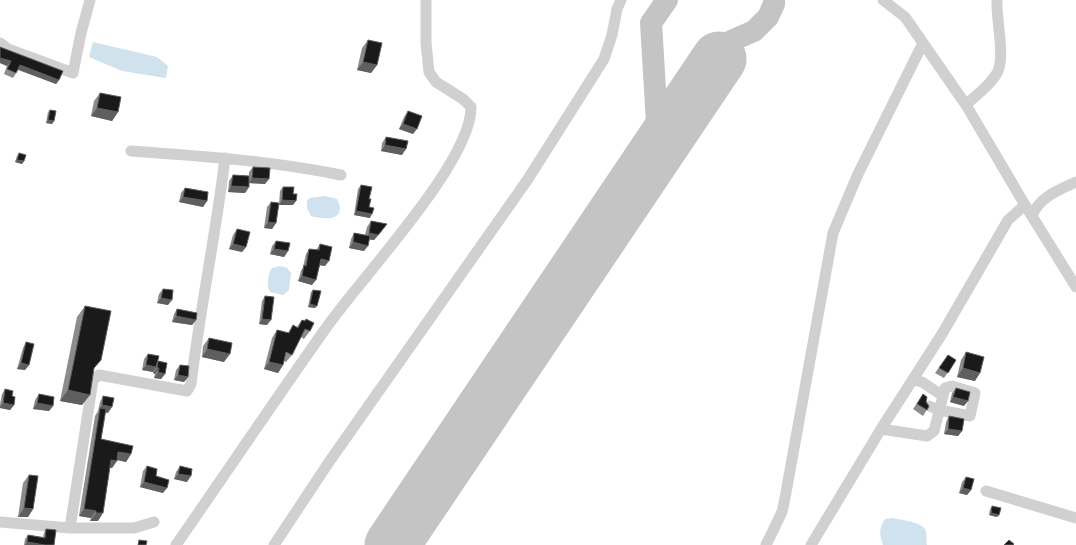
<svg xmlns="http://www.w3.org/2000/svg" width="1076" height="545" viewBox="0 0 1076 545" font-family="Poppins,sans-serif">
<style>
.water{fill:#cfe2ee}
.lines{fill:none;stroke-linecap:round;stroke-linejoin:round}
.taxiway{stroke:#c4c4c4;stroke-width:22}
.runway{stroke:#c4c4c4;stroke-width:55}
.minor{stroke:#d0d0d0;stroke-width:11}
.wall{fill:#8c8c8c}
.shaded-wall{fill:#5f5f5f}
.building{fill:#1a1a1a;stroke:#5f5f5f}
</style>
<rect width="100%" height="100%" fill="#fff"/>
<path class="water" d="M93,42L157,57L168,66L166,78L122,71L89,57Z
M325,196L337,199C348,221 325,220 311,216L307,208V200L310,198Z
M280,266L287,268L291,273L289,290L283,295L270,292C266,285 268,274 272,268Z
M891,518C898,519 921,522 925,529C927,532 926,541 927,545H883C879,534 879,529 885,519Z"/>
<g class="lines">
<path class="taxiway" d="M719,59L731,41L754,31L768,17L774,4V0
M656,153L658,139L651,23L667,0"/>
<path class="runway" d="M392,545L719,59"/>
<path class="minor" d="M0,43L8,49L73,73L81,33L90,0
M966,105C976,95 992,84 998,71C1005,55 996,19 997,0
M131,151C202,156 272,161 341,175
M1025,205L1076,287
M1032,216C1039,197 1059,190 1076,182
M929,406L939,410L970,416L975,393L952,386L945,388L943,396
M881,429L942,334L1008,220L1025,205L966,105L905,17L883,0
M986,491L1076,518
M0,522L70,528L93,380L99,375L187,391L191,384C200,309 216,234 225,158
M70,528H134L154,522
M176,545C226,473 275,400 326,328C359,280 472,162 471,107L463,99L436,82L429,72L426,43V0
M274,545L329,462L528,179L604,59L612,35L617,9L621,0
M766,545L782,512L785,498L833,233L858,174L923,43
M811,545L881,429L927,436L934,431L943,396L922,382L913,380"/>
</g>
<path class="wall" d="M368,40L377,65L371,73L357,70L362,48Z
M0,47L59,80L56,84L18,70L13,78L4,74L7,66L0,63Z
M100,93L118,112L112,121L91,116L94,101Z
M50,110L54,121L52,124L46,123L48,112Z
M408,111L413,134L399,129L404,117Z
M386,137L402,155L381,151L382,143Z
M19,153L24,161L22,164L15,162L17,156Z
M253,167L265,184L249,183V187L245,193L228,192L229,181L233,175L249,176V172Z
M361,185L369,199L370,218L354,215L358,189Z
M283,187L293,205H279L280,191Z
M185,188L207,201L203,207L179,202L181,193Z
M271,202L276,223L272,229L264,228L267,207Z
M371,221L383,230L374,240L369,239L364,251L349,248L351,239L354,233L365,235L367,227Z
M237,229L246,247L242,252L229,249L233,235Z
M276,241L288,251L284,257L270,254L272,246Z
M320,244L325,266L320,265L312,285L298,281L301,271L303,267L306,254L309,249L316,250Z
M163,289L168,305L157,303L159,294Z
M313,290L315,308L308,307L311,292Z
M265,296L267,325L259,324L262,301Z
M85,306L93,371L82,405L60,401L77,317Z
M177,309L196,320L192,325L172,322L174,314Z
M302,320L310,331L304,339L301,337L292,355L286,362L284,361L283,365L278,373L264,369L272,338L277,330L288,333L293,325L297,327Z
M209,338L224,362L202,357L203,346Z
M26,342L29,365L25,370L17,369L23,348Z
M966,352L975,381L957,377L961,360Z
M148,354L157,363L158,361L165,374L161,379L154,378L155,374L153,373L154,371L153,372L142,370L144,359Z
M948,355L956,360L944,378L935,373Z
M180,365L188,377L184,382L174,380L176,370Z
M956,388L964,406L950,402L952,393Z
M5,389L12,396L14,405L10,410L0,408V404L2,394Z
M39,394L53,406L49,411L33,409L35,400Z
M923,394L926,402L929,406L923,416L913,409Z
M103,396L108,413L105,412L101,439L131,454L126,462L117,460L112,468H110L98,521H90L91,518L79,516L95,416L98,411L100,402Z
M949,416L962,431L958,436L944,434L946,422Z
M147,466L156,476L163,493L140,487L143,471Z
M180,466L187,482L174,479L176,472Z
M29,475L33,509L28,517H18L23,483Z
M966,477L971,490L967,495L959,493L962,482Z
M992,506L997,517L989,515L990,509Z
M46,529L54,545H24L25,539L28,535L43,537L44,533Z"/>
<path class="shaded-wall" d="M0,58L11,61L7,66L0,63Z
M363,62L377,65L371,73L357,70Z
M20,65L59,80L56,84L17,69Z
M97,108L118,112L112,121L91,116Z
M48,120L54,121L52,124L46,123Z
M403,124L417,129L413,134L399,129Z
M385,145L406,149L402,155L381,151Z
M17,160L24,161L22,164L15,162Z
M252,178L269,179L265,184L249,183Z
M231,186L249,187L245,193L228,192Z
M183,197L207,201L203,207L179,202Z
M282,200L296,201L293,205H279Z
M356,211L372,214L370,218L354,215Z
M268,222L276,223L272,229L264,228Z
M387,224L374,240L365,239L369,233Z
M353,242L368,246L364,251L349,248Z
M233,244L246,247L242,252L229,249Z
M274,249L288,251L284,257L270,254Z
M321,259L329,261L325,266L318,265Z
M302,276L316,280L312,285L298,281Z
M161,298L172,300L168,305L157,303Z
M310,304L317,306L315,308L308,307Z
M176,316L196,320L192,325L172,322Z
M262,319L271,320L267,325L259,324Z
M207,349L230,354L224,362L202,357Z
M269,362L283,365L278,373L264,369Z
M21,363L29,365L25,370L17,369Z
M146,365L156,367L153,372L142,370Z
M157,368H159L155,374L153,373Z
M963,368L980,373L975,381L957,377Z
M158,372L165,374L161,379L154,378Z
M178,375L188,377L184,382L174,380Z
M68,390L90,395L82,405L60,401Z
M953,397L968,401L964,406L950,402Z
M3,403L14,405L10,410L0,408V407Z
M37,403L53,406L49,411L33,409Z
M102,405L112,407L108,413L99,411L100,408L98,411Z
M948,429L962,431L958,436L944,434Z
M118,452L131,454L126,462L113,459Z
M111,460L117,461L112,468L106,467Z
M178,474L191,476L187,482L174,479Z
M144,482L167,488L163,493L140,487Z
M963,488L971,490L967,495L959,493Z
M24,508L33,509L28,517H18Z
M84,509L96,511L91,518L79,516Z
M96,513H103L98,521H90Z
M991,513L999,515L997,517L989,515Z
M27,542L45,545H25Z"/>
<path class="building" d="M368,40L382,43L377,65L363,62Z
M0,47L63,71L59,80L20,65L16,73L7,69L11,61L0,58Z
M100,93L121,97L118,112L97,108Z
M50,110L56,111L54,121L48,120Z
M408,111L422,116L417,129L403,124Z
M386,137L408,141L406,149L385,145Z
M19,153L26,155L24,161L17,160Z
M253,167L270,168L269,179L252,178Z
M233,175L249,176V187L231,186Z
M361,185L372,187L369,199H371L369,207L374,208L372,214L356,211Z
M283,187H294L293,194H297L296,201L282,200Z
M185,188L208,192L207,201L183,197Z
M271,202L279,203L276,223L268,222Z
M371,221L387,224L378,235L369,233Z
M237,229L250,232L246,247L233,244Z
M354,233L370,236L368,246L353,242Z
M276,241L290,243L288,251L274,249Z
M320,244L332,247L329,261L321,259L316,280L302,276L304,265L306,266L309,249L319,250Z
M163,289L173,290L172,300L161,298Z
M313,290L321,291L317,306L310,304Z
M265,296L274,297L271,320L262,319Z
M85,306L111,311L101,360L94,368L90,395L68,390Z
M177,309L197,313L196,320L176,316Z
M306,319L314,323L310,331L305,329L292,355L286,352L283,365L269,362L277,330L289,333L293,325L298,328L302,320L305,321Z
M209,338L232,343L230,354L207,349Z
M26,342L34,344L29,365L21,363Z
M966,352L984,357L980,373L963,368Z
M148,354L159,356L156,367L146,365Z
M948,355L956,360L948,373L939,368Z
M158,361L167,363L165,374L158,372L159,368H157Z
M180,365L189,366L188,377L178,375Z
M956,388L970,392L968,401L953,397Z
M5,389L13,391L12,396L15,397L14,405L3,403Z
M39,394L54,397L53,406L37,403Z
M923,394L927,397L926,402L929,406L927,410L917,404Z
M103,396L114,398L112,407L102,405Z
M100,408L106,409L101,439L133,446L131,454L118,452L117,461L111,460L103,513H96V511L84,509Z
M949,416L964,419L962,431L948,429Z
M147,466L157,469L156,476L169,480L167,488L144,482Z
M180,466L192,469L191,476L178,474Z
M29,475L38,476L33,509L24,508Z
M966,477L974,479L971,490L963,488Z
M992,506L1001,508L999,515L991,513Z
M46,529L56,530L54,545H45L27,542L28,535L45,538Z
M139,540L147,541L146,545H138Z
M1009,540L1014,544L1013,545H1004Z"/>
</svg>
